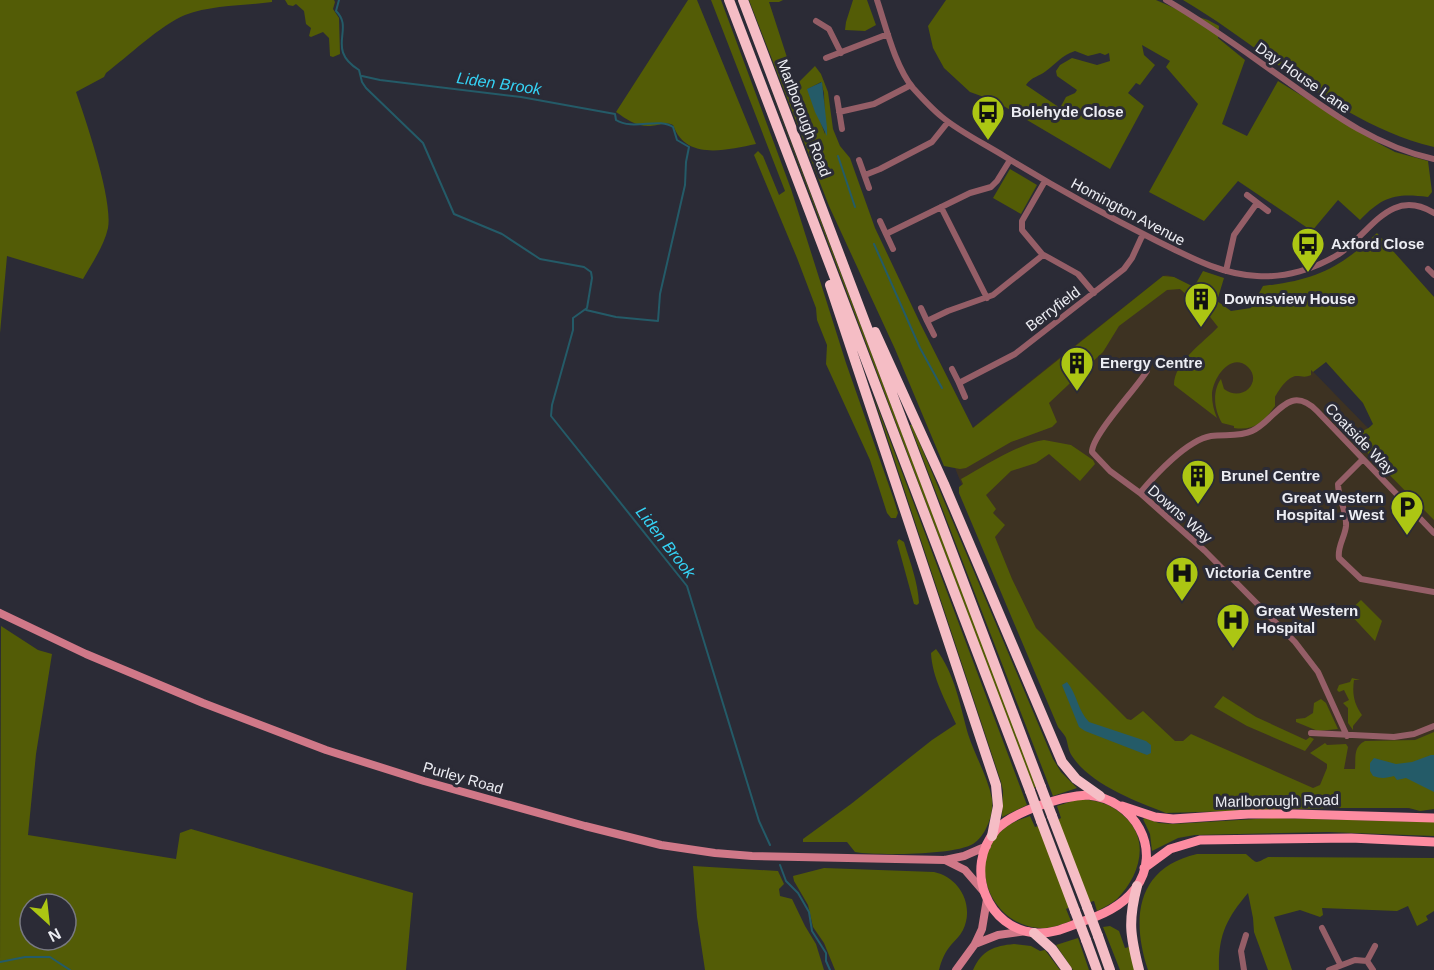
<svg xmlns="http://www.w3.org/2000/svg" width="1434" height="970" viewBox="0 0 1434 970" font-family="Helvetica,sans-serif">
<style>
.medical{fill:#3d3222}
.green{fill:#535c06;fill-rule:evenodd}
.water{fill:#245b68}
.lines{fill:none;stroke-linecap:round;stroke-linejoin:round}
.stream{stroke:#245b68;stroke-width:2}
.street{stroke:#955e67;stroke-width:6}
.secondary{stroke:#d07888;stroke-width:8}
.primary{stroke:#fd8ca1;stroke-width:9}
.highway{stroke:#f5bdc5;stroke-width:10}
.highway-bridge{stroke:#f5bdc5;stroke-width:10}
.labels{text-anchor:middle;stroke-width:6;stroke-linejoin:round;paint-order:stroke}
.street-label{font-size:15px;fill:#ecedf3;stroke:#2b2b36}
.poi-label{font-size:15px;font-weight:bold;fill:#ecedf3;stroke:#2b2b36;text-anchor:start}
.water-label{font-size:16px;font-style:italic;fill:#35d3f5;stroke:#2b2b36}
</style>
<rect width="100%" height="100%" fill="#2b2b36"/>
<path class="medical" d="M1167,275L1174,277L1296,354L1434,496V809L1420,811L1413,809L1078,758L984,540L955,468L950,446L1054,362L1163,276Z"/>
<path class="green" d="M0,0H272V2C244,6 211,5 185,15C162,24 126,58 106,73L104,77L76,92C86,121 113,200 108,228C104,246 92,263 83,279L7,256L0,333Z
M285,0H334L335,2L333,9L339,18L340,54L333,57L330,56L329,38L323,32L311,37L309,36L311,28L306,24L304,11L296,4L293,6L288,5Z
M688,0H697L756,144C726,150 686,161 673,125C663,121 658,127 648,126C636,126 626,119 616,112Z
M711,0H721L791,189L846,363L894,500L898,513L896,518H891L887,513L870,460L826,364L827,345L817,320L816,308L797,258L754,155L758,151L763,156L779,195L785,191Z
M749,0H783L779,2H769L796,85L815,66L821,74L828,92L833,129L840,146L850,158L875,228L921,325L973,428L1163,276L1174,277L1194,287L1203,271L1224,278L1217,301L1231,311L1251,308L1263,286C1315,280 1339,269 1377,233L1434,297V520L1352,437C1359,431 1367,431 1373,424L1363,403L1326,362L1313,372L1311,370V375C1305,378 1302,376 1296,376C1287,377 1279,390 1275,397V406C1263,422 1255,431 1234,428V426L1222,423C1214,410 1212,391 1221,379L1224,389C1242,403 1263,382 1248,367C1230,351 1212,380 1212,395C1212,403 1214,411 1217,418L1174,385C1174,362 1203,343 1218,327L1207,313L1180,289L1167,290L1119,326L1103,352L1049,403L1057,422L1052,427L1011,442L966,468L960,469L944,466L895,349L829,206ZM821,82L824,93L825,134L808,89Z
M853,0H867L876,25L865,31L845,30L846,22Z
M946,0H1156L1188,14L1208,20L1219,26L1218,38L1245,60L1222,124L1247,136L1278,81L1378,143L1395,152L1428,161L1432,192L1428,197C1396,193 1383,196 1360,220L1338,200L1312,231L1238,181L1204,221L1149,192L1198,104L1166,67L1170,61L1142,45L1144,55L1155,65L1140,85L1136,83L1128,93L1144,106L1110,169L995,101L970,92L944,68L933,48L928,26ZM1075,51L1088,56L1100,53L1105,55L1109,53L1110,61L1097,65L1072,58L1060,65L1056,71L1057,76L1077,90L1075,93L1066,97L1060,108L1026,85C1031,77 1040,76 1046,71C1057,63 1062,55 1075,51Z
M1183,0H1434V147C1336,123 1267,49 1183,0Z
M767,80L1037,787L1033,788Z
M1010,169L1037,185L1021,214L993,198Z
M873,395L1027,805L1002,817L1003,791L1001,782Z
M910,425H912L1053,759L1061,772L1077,788L1053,796Z
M1044,440L1071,445L1093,460L1095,464L1080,481L1049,454L1036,463L1011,471L986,495L996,509L993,513L1005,525L995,537L1012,579L1036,628L1127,719L1131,720L1143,711L1175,741H1183L1191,734L1313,788L1320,785L1327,768V764L1310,753L1325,743L1327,745L1346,744L1348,747L1344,769H1355C1356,757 1353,747 1365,741L1415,740L1434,732V809L1420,811L1409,808H1331L1166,813C1135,801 1090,784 1072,756C1068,750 1068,744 1066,738C1065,735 1060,730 1058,727L959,493V487L963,484L961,479C985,466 1017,444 1044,440Z
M899,539L904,542C910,562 918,582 919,603L917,605L914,604L897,542Z
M1361,600L1382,621L1375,641L1348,612Z
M1,626L38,650L52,654L36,754L28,835L176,859L180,833L191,829L413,893L406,970H0ZM30,904H66V940H30Z
M936,649C955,674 960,705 968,734C975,756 988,777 992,799C994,814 986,836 973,844C955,855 877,856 855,852L847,842H803V839L851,804L932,740L956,724C946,702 932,677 931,653Z
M1352,678L1360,680H1354C1352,694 1354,704 1362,715L1353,726V730L1348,723V708L1343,703L1349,700L1344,690L1339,692L1337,690L1339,685L1350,682Z
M1223,696L1256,717L1306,740L1310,737L1314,739L1305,751L1247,726L1214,707Z
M1321,699L1326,703L1338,729L1318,731L1296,722V719L1305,718L1313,713L1314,703Z
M1079,799C1097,800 1112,804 1125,817C1151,841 1139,877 1117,899C1111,904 1104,907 1097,911L1094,901L1090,902L1058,820L1061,818L1057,806Z
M1030,816L1035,827L1039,826L1070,907L1066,909L1071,921C1060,925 1050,929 1039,928C990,925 964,859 1005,828C1012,822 1022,819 1030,816Z
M1145,818L1159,823L1173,824L1272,818L1434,822V836L1328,832L1195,835L1178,838L1152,851L1150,834L1143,819Z
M1197,854H1246C1258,864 1254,864 1268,857L1434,858V911L1426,916L1428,920L1417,926L1408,906L1397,911L1322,908L1323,915L1320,917L1300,910L1274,917L1292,970H1268L1254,932L1253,918L1248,893C1226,919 1218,936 1219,970H1148C1131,919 1136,868 1197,854Z
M693,866L778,871L784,884L779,889L780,896L792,899L805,926L816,944L824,970H705L697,917Z
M824,868L934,872C959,877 975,905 963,930C960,936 955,940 951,945C945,952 941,961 939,970H835L824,943L813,927L808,905L794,881L793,876Z
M1110,926L1119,931L1125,948L1129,947L1136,970H1120L1103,927Z
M1078,938L1089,970H1073L1056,945Z
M1014,944L1031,946L1040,951L1045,950L1060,970H973C982,950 994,946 1014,944Z"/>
<path class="water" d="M822,82L827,128V136L815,112L807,89Z
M1067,682C1077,694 1078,711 1089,722L1146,741L1151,745V753L1147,755L1085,731L1079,727L1062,685Z
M1431,755H1434V792L1406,778L1397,780L1394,776C1387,778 1381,779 1373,776L1370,771V763L1374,758L1396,764L1412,762Z"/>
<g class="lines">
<path class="stream" d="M339,0L336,11C355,29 325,49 359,70L362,82L366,88L423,143L454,214L502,234L540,259L584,267L591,272L592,278L587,308L573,318V330L552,405L551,416L687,586L759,821L770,845
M362,76L380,80L521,97L615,114L616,120C633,131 659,117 673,127L677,140L689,147L686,162L685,185L660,294L658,321L616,317L586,310
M838,156L855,207
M874,244L920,348L942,388
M780,865L786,881L798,893L809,912L812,931L826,953V961L830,970
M0,962L25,957H50L70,970"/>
<path class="street" d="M877,0C886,27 895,66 913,88C922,98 932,109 942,117C960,132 983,143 1004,156C1053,186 1103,214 1155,240C1188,256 1219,274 1257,276C1285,278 1315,269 1339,254C1370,234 1390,186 1434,213
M1166,0C1208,24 1248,54 1288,82C1334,115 1378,147 1434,159
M816,21L829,29L841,53
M826,58L888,34
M837,98L842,129
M839,112L874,104L911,85
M859,160L869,188
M865,175L880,169L932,142L948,122
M1045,181L1022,221V230L1042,254L1078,274L1094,293
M1247,195L1268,211
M941,207L987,298
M880,221L886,234L970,193L991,187L997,181L1010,160
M886,234L893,249
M1428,269L1434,275
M1226,271L1234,235L1257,203
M921,308L927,321
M934,335L927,321L948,311L993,295L1043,255
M952,369L959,383L1015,354L1124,269L1132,258L1143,234
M1147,371C1136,389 1092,435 1092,452L1110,471L1140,493L1205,551L1295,642L1318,672L1347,736
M959,383L965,397
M1363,459L1338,484C1338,498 1347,511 1346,526C1345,537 1337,547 1339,558L1361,579L1434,592
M1140,493C1155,475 1187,440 1211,436C1224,434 1240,437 1252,431C1276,420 1288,382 1317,411L1434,533
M1311,733L1394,737L1414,734L1434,726
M1322,928L1340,964
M1367,961L1375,946
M1244,970L1241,951L1246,935
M1329,970L1355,960L1367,961L1373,970"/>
<path class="secondary" d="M0,613L86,654L203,703L326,750L424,781L585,826L661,845L715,853L752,856L945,860L964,856L987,846
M945,860L965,870L984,892
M975,944L998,935L1027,931
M956,970L975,944L982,929L987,899"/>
<path class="primary" d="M1088,795C1134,799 1164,850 1135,889C1121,907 1102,915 1081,922C1067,927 1053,934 1037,933C987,930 963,868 996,830C1014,811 1062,796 1088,795Z
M1122,806L1155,817L1173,819L1248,814H1295L1434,818
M1144,868L1170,849L1200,840L1351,838L1434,842"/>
<path class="highway" d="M729,0L1030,791
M743,0L1041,787
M830,285L996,785L998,806L992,836
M875,332L944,484L1062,762L1076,779L1100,796
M1052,816L1087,907
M1041,821L1075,911
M1137,886C1128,921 1130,935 1139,970
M1034,933L1052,949L1067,970
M1098,936L1110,970
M1086,940L1097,970"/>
<path class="highway-bridge" d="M1041,787L1052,816
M1030,791L1041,821
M1087,907L1098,936
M1075,911L1086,940"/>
</g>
<defs>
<symbol id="bus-pin" viewBox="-11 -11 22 30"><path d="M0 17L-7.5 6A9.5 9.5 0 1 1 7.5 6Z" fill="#acc613" stroke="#2b2b36"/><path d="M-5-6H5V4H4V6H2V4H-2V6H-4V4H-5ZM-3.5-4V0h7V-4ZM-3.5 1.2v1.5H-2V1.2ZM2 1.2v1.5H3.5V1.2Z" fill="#111"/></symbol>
<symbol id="building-pin" viewBox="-11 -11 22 30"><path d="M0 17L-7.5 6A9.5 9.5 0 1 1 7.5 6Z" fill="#acc613" stroke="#2b2b36"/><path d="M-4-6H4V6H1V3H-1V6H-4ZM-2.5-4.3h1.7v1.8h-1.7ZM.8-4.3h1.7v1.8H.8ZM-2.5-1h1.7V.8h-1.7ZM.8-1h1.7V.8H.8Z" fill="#111"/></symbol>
<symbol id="parking-pin" viewBox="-11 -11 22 30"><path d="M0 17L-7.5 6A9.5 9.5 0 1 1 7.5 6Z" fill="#acc613" stroke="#2b2b36"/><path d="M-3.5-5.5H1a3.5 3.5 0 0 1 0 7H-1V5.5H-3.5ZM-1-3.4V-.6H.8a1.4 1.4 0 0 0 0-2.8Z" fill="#111"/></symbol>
<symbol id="hospital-pin" viewBox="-11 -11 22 30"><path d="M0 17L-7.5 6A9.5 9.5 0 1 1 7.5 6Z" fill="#acc613" stroke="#2b2b36"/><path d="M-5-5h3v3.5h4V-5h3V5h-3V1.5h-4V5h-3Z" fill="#111"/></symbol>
</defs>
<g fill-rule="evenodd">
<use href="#bus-pin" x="969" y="93" width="38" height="52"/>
<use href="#bus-pin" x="1289" y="225" width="38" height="52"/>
<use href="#building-pin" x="1182" y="280" width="38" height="52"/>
<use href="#building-pin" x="1058" y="344" width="38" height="52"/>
<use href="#building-pin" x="1179" y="457" width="38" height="52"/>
<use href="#parking-pin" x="1388" y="488" width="38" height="52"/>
<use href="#hospital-pin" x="1163" y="554" width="38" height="52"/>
<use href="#hospital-pin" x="1214" y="601" width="38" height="52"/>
</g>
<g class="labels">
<g class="street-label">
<text transform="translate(1303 78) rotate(35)" y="5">Day House Lane</text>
<text transform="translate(804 118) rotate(69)" y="5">Marlborough Road</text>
<text transform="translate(1128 212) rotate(28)" y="5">Homington Avenue</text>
<text transform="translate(1053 309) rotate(-37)" y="5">Berryfield</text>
<text transform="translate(1360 439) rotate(46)" y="5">Coatside Way</text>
<text transform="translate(1180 514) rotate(41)" y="5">Downs Way</text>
<text transform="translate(463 778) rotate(16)" y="5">Purley Road</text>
<text transform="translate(1277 801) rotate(-1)" y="5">Marlborough Road</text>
</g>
<g class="poi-label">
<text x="1011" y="117">Bolehyde Close</text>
<text x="1331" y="249">Axford Close</text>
<text x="1224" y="304">Downsview House</text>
<text x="1100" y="368">Energy Centre</text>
<text x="1221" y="481">Brunel Centre</text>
<text x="1384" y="503" text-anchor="end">Great Western<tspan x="1384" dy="17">Hospital - West</tspan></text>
<text x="1205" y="578">Victoria Centre</text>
<text x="1256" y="616">Great Western<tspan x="1256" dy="17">Hospital</tspan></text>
</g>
<g class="water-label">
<text transform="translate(499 83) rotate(8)" y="6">Liden Brook</text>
<text transform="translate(666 542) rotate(52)" y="6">Liden Brook</text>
</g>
</g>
<g transform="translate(48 922) rotate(153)"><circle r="28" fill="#2b2b36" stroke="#787982" stroke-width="1.5"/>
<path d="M0-4.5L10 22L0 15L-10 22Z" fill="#acc613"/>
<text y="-9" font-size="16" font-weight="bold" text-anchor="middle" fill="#ecedf3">N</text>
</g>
</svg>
